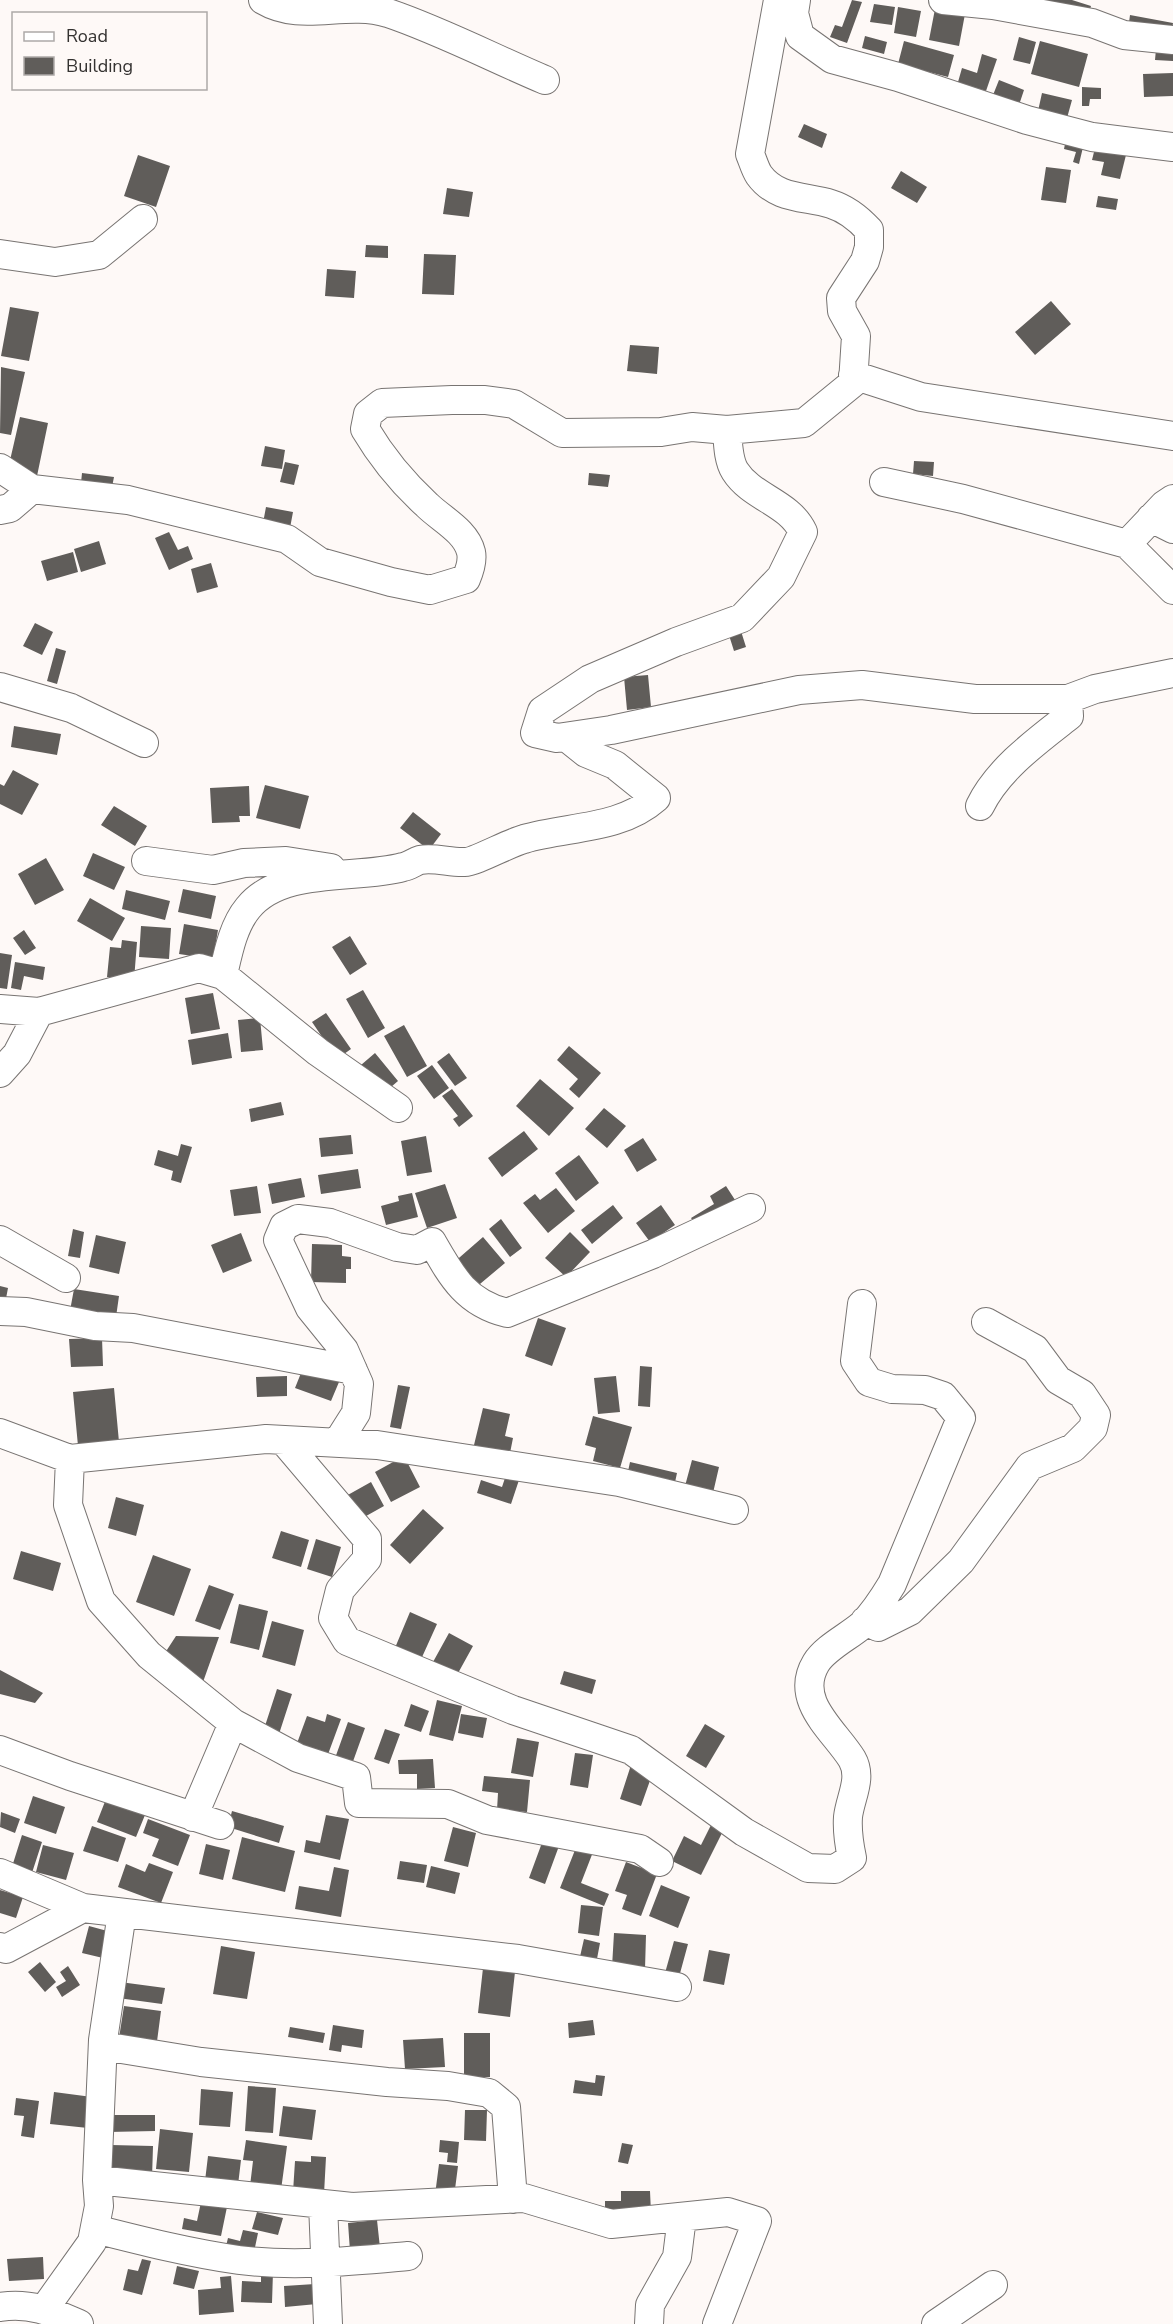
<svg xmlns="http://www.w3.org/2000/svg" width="1173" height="2324" viewBox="0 0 1173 2324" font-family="'Nunito Sans',sans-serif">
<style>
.building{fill:#605d5a}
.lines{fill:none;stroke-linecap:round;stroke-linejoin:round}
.minor-casing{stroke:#787472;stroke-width:30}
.minor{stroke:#fff;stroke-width:28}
</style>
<rect width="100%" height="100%" fill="#fef9f7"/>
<path class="building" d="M852,0L862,2L847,43L830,37L835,25L842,27Z
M1030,0H1072L1091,6L1087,19Z
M874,4L895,7L892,25L870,22Z
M898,7L921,11L916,37L894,33Z
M935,9L965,14L959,46L929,40Z
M1130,15L1173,23L1171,37L1128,30Z
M865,36L887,42L884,54L862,48Z
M1019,37L1036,42L1030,64L1013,60Z
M904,41L954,55L948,77L898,64Z
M1040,41L1088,54L1079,87L1031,74Z
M1156,49L1173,50V61L1155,60Z
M982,54L997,59L986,91L958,82L962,68L977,73Z
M1173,73V96L1144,97L1143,74Z
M999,80L1024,90L1019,105L993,95Z
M1082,87L1101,88V99H1090L1089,106H1082Z
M1042,93L1072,100L1067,118L1038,111Z
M804,124L827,134L822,148L798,137Z
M1066,139L1084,143L1079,164L1073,162L1076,152L1064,149Z
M1095,148L1126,155L1120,179L1101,175L1104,162L1092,160Z
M138,155L170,166L156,207L124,196Z
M1046,167L1071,170L1066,203L1041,200Z
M901,171L927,187L917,203L891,188Z
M447,188L473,192L469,217L443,214Z
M1098,196L1118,199L1116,210L1096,207Z
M366,245L388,246V258L365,257Z
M424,254L456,255L454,295L422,294Z
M327,269L356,271L354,298L325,296Z
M1051,301L1071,324L1035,355L1015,332Z
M10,307L39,312L29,361L1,356Z
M630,345L659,347L657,374L627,371Z
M1,367L25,372L11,435L0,433Z
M20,417L48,423L37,476L8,469Z
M265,446L285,450L282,469L261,466Z
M914,461L934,462L933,476L913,474Z
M285,462L299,465L294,485L280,482Z
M82,473L114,477L112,487L81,483Z
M589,473L610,475L608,487L588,485Z
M266,507L293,512L290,528L263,523Z
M169,532L178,550L188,546L193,559L169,570L155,538Z
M99,541L106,564L81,572L74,549Z
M73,552L78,572L47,581L41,561Z
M211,563L218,587L197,593L191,569Z
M35,623L53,632L42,655L23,646Z
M740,628L746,647L734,651L728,632Z
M56,648L66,651L57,684L47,681Z
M648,675L651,707L627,710L624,677Z
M14,726L61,734L57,755L11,747Z
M13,770L39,784L22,815L0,804V784L4,786Z
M265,785L309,796L300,829L256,818Z
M249,786L250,816H239L240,822L212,823L210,788Z
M114,806L147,826L135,846L101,825Z
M413,812L441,834L429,850L400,828Z
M93,853L125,867L114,890L83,876Z
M46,858L64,890L35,905L18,874Z
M183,889L216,896L211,919L178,912Z
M126,890L170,901L165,920L122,909Z
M90,898L125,918L112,941L77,921Z
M184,924L218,930L213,959L179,954Z
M141,926L171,928L169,959L139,957Z
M24,930L36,948L25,955L13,938Z
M350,936L367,964L350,975L332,947Z
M122,940L137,942L134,980L107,977L110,947L121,948Z
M0,953L12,955L7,989L0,988Z
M15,962L45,967L43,980L24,976L21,990L11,988Z
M363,990L385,1028L368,1038L346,999Z
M213,993L220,1029L191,1034L185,998Z
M326,1013L351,1049L337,1059L312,1022Z
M260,1018L263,1050L241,1052L238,1020Z
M404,1025L427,1066L407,1077L384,1036Z
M228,1033L232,1058L192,1065L188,1040Z
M569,1046L601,1073L579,1098L569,1089L578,1079L557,1060Z
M375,1053L398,1081L384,1093L361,1065Z
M449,1053L467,1078L455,1086L437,1062Z
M432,1065L449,1088L434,1099L417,1076Z
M540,1079L574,1108L549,1136L516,1106Z
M452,1089L473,1116L459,1127L453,1119L458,1116L442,1096Z
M281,1102L284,1115L251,1122L249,1109Z
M604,1108L626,1126L607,1148L585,1129Z
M524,1131L538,1149L502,1177L488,1158Z
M351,1135L353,1154L321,1157L319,1138Z
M426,1136L432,1172L407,1176L401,1141Z
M643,1138L657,1160L637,1172L624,1150Z
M181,1144L192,1147L181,1183L171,1180L173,1171L154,1165L158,1150L178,1156Z
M579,1155L599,1183L576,1201L555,1173Z
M358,1169L361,1188L321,1194L318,1175Z
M301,1178L305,1197L272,1204L268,1184Z
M445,1184L457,1218L427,1228L415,1193Z
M257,1186L261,1213L234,1216L230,1190Z
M726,1186L737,1203L698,1228L691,1218L714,1204L710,1196Z
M556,1188L575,1211L548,1233L523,1203L535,1194L540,1200Z
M412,1193L418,1217L386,1225L381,1206L399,1201L398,1196Z
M613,1205L623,1218L592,1244L581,1230Z
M661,1205L675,1225L650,1242L636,1223Z
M501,1219L522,1248L510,1257L489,1229Z
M73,1229L84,1232L80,1258L68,1256Z
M570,1232L590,1252L566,1277L545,1258Z
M241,1233L252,1261L223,1273L211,1245Z
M96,1235L126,1242L119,1274L89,1267Z
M483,1237L505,1263L474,1289L452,1264Z
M312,1244L342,1245V1256L351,1257V1269H346V1283L311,1282Z
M0,1286L8,1288L4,1309L0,1308Z
M74,1289L119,1296L115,1324L69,1316Z
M538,1318L566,1328L552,1366L525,1356Z
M102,1338L103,1366L71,1367L69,1339Z
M640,1366L652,1367L650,1407L638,1406Z
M303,1368L339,1382L331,1401L295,1388Z
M287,1376V1396L257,1397L256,1377Z
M616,1376L620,1412L598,1414L594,1378Z
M398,1385L410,1387L401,1429L390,1427Z
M114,1388L119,1442L78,1446L73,1392Z
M483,1408L510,1414L505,1436L513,1438L510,1453L474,1445Z
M593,1416L632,1427L620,1468L593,1461L596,1448L585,1445Z
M404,1456L420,1487L391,1502L375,1472Z
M692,1460L719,1467L713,1493L685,1486Z
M630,1462L677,1473L674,1487L627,1476Z
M507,1472L520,1477L511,1504L477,1493L481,1480L502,1487Z
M371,1482L384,1506L359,1520L346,1496Z
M116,1497L144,1505L136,1536L108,1528Z
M423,1509L444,1528L410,1564L390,1545Z
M281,1531L309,1540L301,1567L272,1558Z
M316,1539L341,1547L332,1577L307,1569Z
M21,1551L61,1563L53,1591L13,1579Z
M153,1555L191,1569L174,1616L136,1602Z
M209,1585L234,1594L220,1630L195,1621Z
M239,1604L268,1611L259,1650L230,1643Z
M410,1612L437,1624L418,1666L392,1655Z
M272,1621L304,1630L295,1666L262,1657Z
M449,1633L473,1646L457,1675L433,1662Z
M176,1636L219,1637L203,1682L163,1656Z
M0,1670L43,1693L35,1703L0,1694Z
M564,1671L596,1680L592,1694L560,1684Z
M277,1689L292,1694L279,1734L264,1729Z
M437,1700L462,1706L453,1741L429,1735Z
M411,1704L429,1711L421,1732L404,1726Z
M327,1714L341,1719L327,1757L296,1746L307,1716L325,1722Z
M461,1714L487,1718L483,1738L458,1733Z
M348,1722L365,1728L351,1767L334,1761Z
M705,1724L725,1736L706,1768L686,1756Z
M385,1729L400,1734L389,1764L374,1759Z
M517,1738L539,1742L533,1777L511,1773Z
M575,1753L593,1755L588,1788L570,1785Z
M433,1759L435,1788L417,1789V1774H399L398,1760Z
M631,1765L653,1772L641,1806L620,1799Z
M484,1776L530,1780L527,1812L497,1810L498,1793L482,1791Z
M33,1796L65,1807L56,1834L24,1823Z
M106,1799L145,1815L136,1837L97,1822Z
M232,1811L284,1826L279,1843L228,1827Z
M1,1812L20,1819L15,1833L0,1827Z
M326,1815L349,1819L340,1860L304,1852L306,1840L320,1843Z
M148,1819L190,1835L178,1866L152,1856L159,1839L143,1833Z
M712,1823L724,1829L701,1875L672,1861L684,1836L701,1845Z
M92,1826L126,1838L118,1862L83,1851Z
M453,1827L476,1833L468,1867L444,1861Z
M22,1835L42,1842L30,1879L10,1873Z
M242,1837L295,1851L285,1892L232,1879Z
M543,1840L559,1846L545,1884L529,1878Z
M206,1844L230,1850L223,1880L199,1874Z
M43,1845L74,1853L66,1880L36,1872Z
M577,1845L593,1852L581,1883L609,1894L604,1906L560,1888Z
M400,1861L427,1865L424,1883L397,1879Z
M626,1862L657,1874L641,1916L622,1909L627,1895L615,1891Z
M149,1863L173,1872L161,1903L118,1887L126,1864L145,1872Z
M431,1866L460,1873L455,1894L426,1887Z
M334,1867L349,1870L341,1917L295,1909L299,1886L329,1891Z
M661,1885L690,1897L678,1928L649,1916Z
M0,1890L23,1897L16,1918L0,1913Z
M581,1905L603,1907L599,1936L578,1933Z
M89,1926L111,1932L103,1958L82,1953Z
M614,1933L646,1935L645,1969L612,1967Z
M584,1939L600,1943L596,1964L579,1961Z
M674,1941L688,1944L679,1977L665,1973Z
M221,1946L255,1952L247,1999L213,1994Z
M709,1950L730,1954L724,1985L703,1981Z
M40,1962L56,1982L45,1992L28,1972Z
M68,1966L80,1985L62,1997L56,1987L66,1981L60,1972Z
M483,1968L515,1972L510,2017L478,2013Z
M120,1982L165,1988L162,2004L118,1998Z
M124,2006L161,2011L156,2049L119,2038Z
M593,2020L595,2035L569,2038L568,2023Z
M333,2025L364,2030L362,2048L342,2045L341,2052L329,2050Z
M290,2027L325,2033L323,2043L288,2037Z
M464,2033H490V2077H464Z
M443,2038L445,2067L405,2069L403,2040Z
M596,2075L605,2076L602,2096L573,2093L575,2080L595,2083Z
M248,2086L276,2088L273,2133L245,2131Z
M201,2089L233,2092L230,2127L199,2125Z
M54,2092L92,2097L88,2128L50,2124Z
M16,2098L39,2101L34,2138L21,2136L24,2116L14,2115Z
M283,2106L316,2110L312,2140L279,2136Z
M465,2110H487L486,2141L464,2140Z
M108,2115H155V2131L108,2132Z
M160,2129L193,2133L189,2172L156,2169Z
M246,2140L287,2146L281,2190L250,2186L253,2161L243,2160Z
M440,2140L459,2142L457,2163L447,2162L448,2153L439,2152Z
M622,2143L633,2145L628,2164L618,2162Z
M111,2145L153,2146L152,2178L110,2177Z
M208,2156L241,2160L238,2185L205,2181Z
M311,2156L326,2157L324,2194L293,2192L295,2161L311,2162Z
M439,2164L458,2166L454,2197L435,2195Z
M621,2191H650L651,2213H605V2201H621Z
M201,2202L227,2207L221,2236L182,2229L184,2218L197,2221Z
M257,2212L283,2218L278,2235L252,2229Z
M377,2220L380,2248L350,2251L348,2223Z
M243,2230L258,2233L254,2252L226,2246L228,2238L240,2241Z
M43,2257L44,2279L9,2281L7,2259Z
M142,2259L151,2261L142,2295L123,2290L128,2269L138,2271Z
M177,2266L199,2271L194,2289L173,2284Z
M261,2272H273L272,2303L241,2302L242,2281L261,2282Z
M231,2276L234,2312L199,2315L198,2290L221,2288L220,2277Z
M315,2284L317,2304L285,2307L284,2286Z"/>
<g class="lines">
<defs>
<path id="minor" d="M263,0C302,23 344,0 388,13C439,30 495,59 545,80
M796,0L794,13L800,36L832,59L898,77L1027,120L1092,137L1173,147
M943,0L993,5L1092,23L1124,35L1173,40
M0,254L55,262L99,255L143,219
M853,375L921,397L1173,436
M727,430C728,443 728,460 735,471C752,498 789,502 803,532L781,577L742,618L676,642L590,679L542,711L535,733L557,738L611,730L799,690L862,685L975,699H1068L1095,689L1173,673
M0,468L32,489L128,500L287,539L320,562L391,582L430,590L466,579C469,572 473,561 471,552C466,531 441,519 427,505C404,484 381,456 365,429L368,414L382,403L452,400H485L514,404L562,433L661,432L692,427L727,430L804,423L853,383L856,336L842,311L841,298L865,261L869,247V230C858,218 847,209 831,204C806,196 777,200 759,175C755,169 753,161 750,154L778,0
M884,482L963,499L1127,544L1164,505L1173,499
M0,510L10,508L32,489
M1151,518L1173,529
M1127,544L1173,590
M0,687L71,708L144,743
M980,806C998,769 1037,741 1069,716L1068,699
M146,861L213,870L244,863L286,861L331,868
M223,975C228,953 233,926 248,908C282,866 357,880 403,867C409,866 414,862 420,860C434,857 451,863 465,862C475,862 509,843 524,839C568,826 620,830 656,798L615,765L586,753L566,737
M0,1009L39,1012L199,968L223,975L318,1052L398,1108
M0,1073L17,1054L39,1012
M0,1240L66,1278
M0,1311L26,1312L95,1326L133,1328L353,1370
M0,1433L70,1459L266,1439L377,1445L619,1482L734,1510
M283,1440L367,1539V1559L340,1590L333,1618L347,1641L513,1710L631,1750L744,1832L808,1868L835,1869L852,1858C849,1844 847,1831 848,1817C850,1798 863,1778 852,1759C835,1731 793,1701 816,1663C825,1648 848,1637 862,1625C874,1613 883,1599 892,1584L961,1418L943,1396L925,1390L892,1389L869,1382L855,1361L862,1304
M337,1443L356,1413L359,1384L344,1350L310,1308L278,1240L284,1226L298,1219L330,1223L397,1247L417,1250L432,1242C452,1277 466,1303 507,1313L653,1254L751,1208
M70,1459L68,1505L101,1601L149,1655L233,1723L298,1758L356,1777L359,1803L448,1804L487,1820L640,1849L659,1862
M865,1621L878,1627L910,1611L961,1561L1030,1466L1073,1448L1093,1428L1096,1415L1082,1394L1058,1380L1035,1349L986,1322
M0,1750L70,1776L220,1825
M193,1817L233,1723
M0,1873L83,1908L518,1959L677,1987
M0,1947L6,1949L83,1908
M103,2046L201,2062L387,2082L448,2086L489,2093L506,2107L513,2199
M97,2180L352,2207L524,2198L611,2224L728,2212L757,2221L717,2324
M323,2204L328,2324
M95,2229C142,2241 190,2253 239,2260C295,2267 352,2261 408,2256
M0,2307C30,2302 52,2312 79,2324
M45,2308L92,2242L99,2206L97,2180L103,2040L122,1913
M649,2324L650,2305L677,2257L682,2217
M936,2324L993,2285"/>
</defs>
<use href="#minor" class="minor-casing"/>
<use href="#minor" class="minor"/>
</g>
<rect x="12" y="12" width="195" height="78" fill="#fef9f7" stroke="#ada9a8" stroke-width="1.5"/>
<rect x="24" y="32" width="30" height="9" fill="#ffffff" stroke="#ada9a8" stroke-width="1.5"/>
<text x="66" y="42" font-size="18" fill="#343231">Road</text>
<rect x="24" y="57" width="30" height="18" fill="#605d5a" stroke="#ada9a8" stroke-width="1.5"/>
<text x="66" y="72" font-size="18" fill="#343231">Building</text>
</svg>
